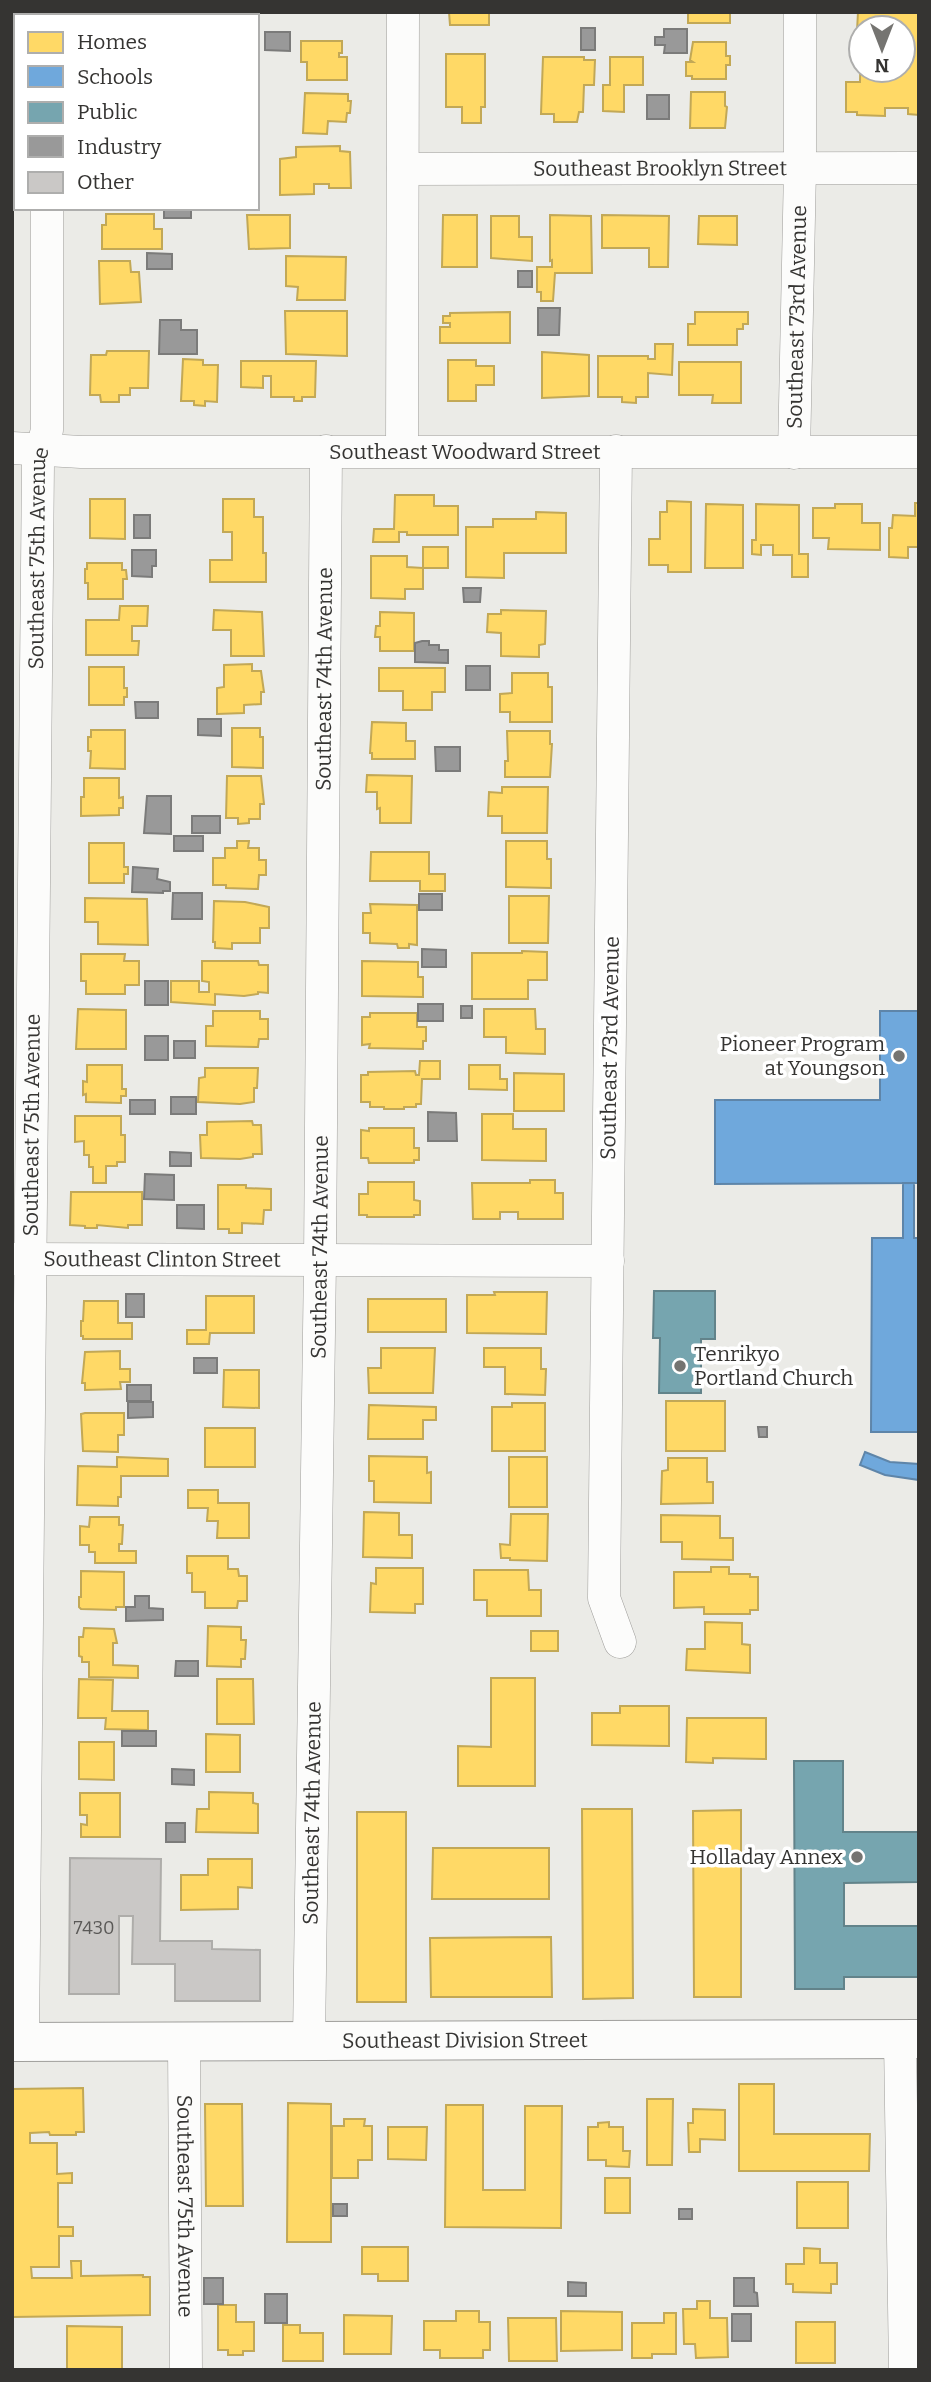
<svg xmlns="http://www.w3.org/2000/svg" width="931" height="2382" viewBox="0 0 931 2382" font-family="Bitter,serif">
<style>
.homes{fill:#ffd966;stroke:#c2a856;stroke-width:2;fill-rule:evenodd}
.schools{fill:#6fa8dc;stroke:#5e85a9;stroke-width:2}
.public{fill:#76a5af;stroke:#62838a;stroke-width:2}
.industry{fill:#999;stroke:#7b7b7a;stroke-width:2}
.building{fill:#cac8c6;stroke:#aeadaa;stroke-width:2}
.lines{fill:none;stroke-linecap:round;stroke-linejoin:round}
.minor-casing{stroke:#9f9e9b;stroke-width:33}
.major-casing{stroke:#9f9e9b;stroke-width:40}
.minor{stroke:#fcfcfb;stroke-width:32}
.major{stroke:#fcfcfb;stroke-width:38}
.poi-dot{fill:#757471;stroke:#fff;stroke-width:2.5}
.labels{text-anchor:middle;stroke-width:7;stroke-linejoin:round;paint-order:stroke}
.number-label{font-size:18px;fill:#5a5957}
.street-label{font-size:21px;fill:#353432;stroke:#fff}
.poi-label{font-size:21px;fill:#353432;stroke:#fff;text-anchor:end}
</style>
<rect width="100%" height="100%" fill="#ebebe7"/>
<path class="homes" d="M102,12H144V16H102Z
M449,12H489V25H450Z
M688,12H730V23H688Z
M858,12H919V115L908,114V108H885V116L857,115V112H846V82H860L861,31H857ZM861,28H903V70H861Z
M301,41H342V53H339V57H347V80H307V62H301Z
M693,42H726V56H730V65H726V79H692V76H686V62H693L690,60Z
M446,54H485V107H481V123H462V107H446Z
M543,57H584V60H595L594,85H584L583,112H579L577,122H554V114H541Z
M610,57H643V85H624V112L603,111V85H610Z
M691,92H725V106L727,107L725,128H690Z
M305,93L348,94V101H351L350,113H347L346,122L328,121L327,134L303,133Z
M340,146V151L350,152L351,188H329V184H314V194L280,195V159L296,157V147Z
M106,214H154V229H162V249H102V225H106Z
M247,215H290V248L249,249Z
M443,215H477V267H442Z
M550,215L591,216L592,273H555L553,301H541V292H537V267H552V260L550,261Z
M602,215L669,216L668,267H649V248H602Z
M491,216H519V237H532V261L491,258Z
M699,216H737V245L698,244Z
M286,256L346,257L345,300H297L298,287L286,286Z
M99,261H130L131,272H139L141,302L100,304Z
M285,311H347V356L286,354Z
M510,312V343H440V327H450V323H443V316H450V313Z
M695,312H748V324H743V329H737V345H688V324H695Z
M655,344H673L672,375L648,373V397H636V403L622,402V397H598V356H648V359H655Z
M107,351H149L148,388H130V395H119V402H101L100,395H90L91,355H106Z
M542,352L589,355V396L542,398Z
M183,359L203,360V365H218L217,402L205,401V406L194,405V401H181Z
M448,360H476V366H494V385H476V401H448Z
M241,361H316L315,397H302V401H294V397H271V376H263V388L241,387Z
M679,362H741V403H712L713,395H679Z
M395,495H434V506H458V535H407V532H399V542H373L374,529H394Z
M90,499H125V539L90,538Z
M223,499H254V517H263V553H266V582H210V560H232V532H223Z
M667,501L691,502V572H668V565H649V539H660V512H667Z
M915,503H919V547H908V558L889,557V528H892L893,515L915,516Z
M706,504L743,505V568H705Z
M756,504L799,505V554H808V577H792V555H773V545H761V555L752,554V540H756Z
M835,504H862V523H880V550L828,549L829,538H813V508H835Z
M536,512L566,513V553H504V578L466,577V527H493V519H536Z
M423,547H448V568H423V589H405V599L371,598V556H407V567L423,568Z
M87,563H122V570H126L127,579H123V599H88V583H85V569H87Z
M120,606H148L147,626H132V641H139L138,655H86V620H119Z
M214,610L262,612L264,656H231V630H213Z
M501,610L546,611L545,644L539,645V657L501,656V633L487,632L488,614H501Z
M380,612L414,613V651H380V637H375L376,626H380Z
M252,664V671H261L264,692H261V704L244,705V713L217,714V688L224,687V665Z
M89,667H124V688H127V697H124V705H89Z
M379,668H445V692H432V710H403V691H379Z
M512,673H548V687H552V722H510V712H500V694L512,693Z
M372,722L406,723V741H415V759H372V753H370Z
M232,728H260V737H263V768L232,767Z
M91,730H125V769L90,768L91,751H88V737H91Z
M507,731H550V744H552L550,777H505V761H508Z
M367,775L412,776L411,823H380V808L377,809V792H366Z
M227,776H261L264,804H260V819H249V823L238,824V818H226Z
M84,778H119V798L123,797V808H119V815L81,816V797H84Z
M502,787H548L547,833H502V816H488L489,792L502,793Z
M237,841H249L248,848H259V860H266V875H259L258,889L226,888V885H213V858H225V848H237Z
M506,841H547V859H551V888L506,887Z
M89,843H124V867H128V874H124V883H89Z
M371,852H429V874H445V891H420V881H370Z
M509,896H549L548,943H509Z
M85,898L147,899L148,945L98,944V922H85Z
M214,901L245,902L269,907V928H260V943H232V949L215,948V942H213Z
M370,904L417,905V945L409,944V948H398L397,944L370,943V933H363V913H371Z
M522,951L547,952V980H528V999H472V953H522Z
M81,954H125L124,961H139V985H125V994H86V981H81Z
M202,961H258L259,965H268V993L258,992V994L244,996L215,994V1005L171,1002V981H199V992H209V982L202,981Z
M362,961L418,962V977H423V997L362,996Z
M78,1009L126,1010V1049H76Z
M484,1009H535L536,1029H545V1054L506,1053V1037H484Z
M213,1011H260V1019H268V1039H259L258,1047L206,1046V1026H213Z
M370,1013H417V1027H426V1041H423V1049L369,1048L370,1044L362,1045V1017H370Z
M420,1061H440V1079H422L421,1104H416V1107H404V1109H384V1107H370V1102H361V1075H368V1072L415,1071L416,1075H419Z
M87,1065H122V1089H126V1096H121V1103L86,1102V1094L83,1095V1081L87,1082Z
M469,1065H500V1079H507V1090L469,1089Z
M205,1068H258L257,1088H254V1102L240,1104L198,1102L199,1078L205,1077Z
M514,1073L564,1074V1111H514Z
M482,1114H513V1129H546V1161L482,1160Z
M75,1116H121V1135H125V1162H117V1166H106V1183H93V1167H89V1155H84V1141L75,1142Z
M252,1121L253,1125H261L262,1154H253V1157L240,1159L201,1158L200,1135H207V1122Z
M369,1128H414V1148H419V1160H414V1163H369L368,1158H361V1130L369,1131Z
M530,1180H555V1193H563V1219H518V1212H500V1219H473L472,1183H530Z
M368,1182H414V1200L420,1201V1215H414V1217H367V1215H359V1194H368Z
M218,1185H246V1188L271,1189V1210H264L263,1224L242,1223V1233H229V1229H218Z
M71,1192H142V1225H128V1228L97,1225V1228H85V1226L70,1225Z
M494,1292H547L546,1334L467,1333V1295H495Z
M206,1296H254V1333H210L209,1344H187V1330H206Z
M368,1299H446V1332H368Z
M84,1301H118V1323H132V1339H83V1336H81V1321H83Z
M381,1348H435L433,1393H369L368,1368H381Z
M484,1348H541V1369H546L545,1395L505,1394V1367H484Z
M120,1351V1369H130V1382H120L121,1389L85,1390V1383H82L85,1352Z
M224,1370H259V1408L223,1407Z
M666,1401H725V1451H666Z
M512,1403H545V1451H492V1407H512Z
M369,1405L436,1407V1420H423V1439H368Z
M85,1413H124V1435H118V1452L83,1451L81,1414Z
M205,1428H255V1467H205Z
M369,1456L427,1457V1473L431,1472V1503L374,1502V1481H369Z
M117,1457L168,1459V1476H121V1497H118V1506L77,1505L78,1466L117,1467Z
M509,1457H547V1507H509Z
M668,1458H707V1482H713V1503L661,1504L662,1471L668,1470Z
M188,1490H218V1503H249V1538H217L218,1521H207L208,1508H188Z
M364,1512L399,1513V1535H412V1558L363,1557Z
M511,1514H548L547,1561L510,1560V1558H501L500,1544L510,1545Z
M661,1515L720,1516V1538H733V1560L682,1559V1542H661Z
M90,1517H119V1525H123L122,1544H119V1551H136V1563H95V1552H89V1545H80V1526L89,1527Z
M187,1556H228V1569H238L239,1576H247V1601H238L237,1608H205V1592H192V1573H187Z
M711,1567H729V1574H750V1577H758V1610H750V1614H704V1607L674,1608V1572H711Z
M376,1568H423V1604H415V1613L370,1612L371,1583L376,1584Z
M474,1570H528L529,1590H541V1616H487V1600H474Z
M81,1571L124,1572V1607H116V1610L81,1609L79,1607V1597H81Z
M705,1622L742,1623V1644L750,1645V1673L686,1670L687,1649H705Z
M208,1626L241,1627V1640H246L245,1659H241V1667L207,1666Z
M84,1628L114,1629L117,1643H113V1665L138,1666V1678L89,1677V1662H82V1657L79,1656V1637H83Z
M531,1631H558V1651H531Z
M491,1678H535V1786H458V1746L491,1747Z
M79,1679L113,1680L112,1711H148V1730L105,1729L106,1718H78Z
M217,1679H253L254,1724H217Z
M620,1706H669V1746L592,1745V1713H620Z
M687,1718H766V1759L713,1758V1763L686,1762Z
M206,1734L240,1735V1772H206Z
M79,1742H114V1780L79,1779Z
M209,1792L253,1793V1803L258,1804V1833L196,1832L197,1809H209Z
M80,1793H120V1837H81V1824L87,1825V1815H80Z
M582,1809H632L633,1998L583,1999Z
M741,1810V1997H694L693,1811Z
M357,1812H406V2002H357Z
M433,1848H549V1899H432Z
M208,1859H252V1888L238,1887V1909L181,1910V1875H208Z
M551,1937L552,1997H431L430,1938Z
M739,2084H774V2134H870L869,2171H739Z
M83,2088L84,2132H76V2135H50L49,2132L30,2133V2143H57V2174L72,2173V2183H58V2227H73V2236H59V2267H31L32,2278H72L71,2261H81V2276L143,2275V2277H150V2315L12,2317V2089Z
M647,2099H673L672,2165H647Z
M288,2103L331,2104V2242H287Z
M205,2104H242L243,2206H206Z
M446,2105H483V2190H525V2106H562L561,2228L445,2227Z
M693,2109L725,2110V2140L700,2139V2152H689L688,2123H693Z
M344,2119H365L364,2126H372V2160H358V2178H332V2126H344Z
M609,2122V2127H623V2151H630L629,2167L606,2166V2160H588V2127H598V2123Z
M388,2127H427L426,2160L388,2159Z
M605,2178H630V2213H605Z
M797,2182H848V2228H797Z
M362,2247H408V2281H378V2274H362Z
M804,2248L820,2249V2263H837V2284H831V2293L793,2292V2284H786V2264H804Z
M697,2301H710V2318H727L728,2357L696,2358L695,2344H684L683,2309H697Z
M218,2305H236V2322H254V2351H243V2355H228V2350H218Z
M456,2311H479V2322H490V2350H483V2358H440V2350H424V2321H456Z
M561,2311L622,2312V2350L561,2351Z
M664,2313H676V2354H652V2358H632V2323H664Z
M344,2315L392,2316L391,2354H344Z
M508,2318H556L557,2361H509Z
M796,2322H835V2363H796Z
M283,2325H300V2333H323V2361H283Z
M67,2326L122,2327V2370H67Z"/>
<path class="schools" d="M880,1011H919V1183L715,1184V1100H880Z
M903,1183H914V1238H919V1432H871L872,1238H903Z
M865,1452L890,1462L919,1464V1480L885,1475L860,1465Z"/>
<path class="public" d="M654,1291H715V1339H701V1393H659L660,1338H653Z
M794,1761H843V1832H919V1882L844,1883V1926H919V1977H844V1989H795Z"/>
<path class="industry" d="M581,28H595V50H581Z
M664,29H687V53H664L665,45H655V37H664Z
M265,32H290V51L265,50Z
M647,95H669V119H647Z
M164,208H191V218H164Z
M147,253L172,254V269H147Z
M518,271H532V287H518Z
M538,308H560L559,335H538Z
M160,320H181V330H197V354H159Z
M134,515H150V538H134Z
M132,550H156V566H152V577L132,576Z
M463,588H481L480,602H464Z
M422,641H429V645H439V650H448V663L415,662V643Z
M466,666H490V690H466Z
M135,702H158V718H136Z
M198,719H221V736L198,735Z
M435,747H460V771H436Z
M147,796H171V834L144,833Z
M192,816H220V833H192Z
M174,836H203V851H174Z
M133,867L158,869L157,879L170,882V891H163V893L132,892Z
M173,893H202V919H172Z
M419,894H442V910H419Z
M422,949L446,950V967H422Z
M145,981H168V1005H145Z
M418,1004H443V1021H418Z
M461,1006H472V1018H461Z
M145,1036H168V1060H145Z
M174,1041H195V1058H174Z
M171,1097H196V1114H171Z
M130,1100H155V1114H130Z
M428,1112L456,1113L457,1141H428Z
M170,1152L191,1153V1166H170Z
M145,1174L174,1175V1200L144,1199Z
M177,1205H204V1229L177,1228Z
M126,1294H144V1317H126Z
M194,1358H217V1373H194Z
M127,1385H151V1401H127Z
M128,1402H153V1417L128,1418Z
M758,1427H767V1437H759Z
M135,1596H149V1608L163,1609V1620L126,1621V1607H135Z
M176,1661H198V1676H175Z
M122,1731H156V1746H122Z
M172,1769L194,1770V1785L172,1784Z
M166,1823H185V1842H166Z
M333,2204H347V2216H333Z
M679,2209H692V2219H679Z
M204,2278H223V2304H204Z
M734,2278H754V2292L757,2293L758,2306H734Z
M568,2282L586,2283V2296H568Z
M265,2294H287V2323H265Z
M732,2314H751V2341H732Z"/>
<path class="building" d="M70,1858L161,1859L160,1941H212V1949L260,1950V2001H175V1964H132L133,1916H119V1994H69Z"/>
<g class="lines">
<defs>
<g id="minor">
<path d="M46,12V16"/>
<path id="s1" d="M403,169L919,168"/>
<path id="s2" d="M12,448L81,452H919"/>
<path d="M402,451L403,12"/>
<path d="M616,451L604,1598L620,1642"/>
<path id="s3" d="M794,453L800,169V12"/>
<path id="s4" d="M12,1259L608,1261"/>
<path d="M900,2039L905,2370"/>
<path id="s5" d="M309,2041L320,1261L326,451"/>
<path id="s6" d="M23,2042L38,463L47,430V208"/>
<path id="s7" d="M184,2042L186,2370"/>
</g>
<g id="major">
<path id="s8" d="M12,2042L919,2039"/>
</g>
</defs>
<use href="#minor" class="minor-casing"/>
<use href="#major" class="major-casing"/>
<use href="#minor" class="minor"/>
<use href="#major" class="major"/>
</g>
<g class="poi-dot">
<circle cx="899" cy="1056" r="7"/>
<circle cx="680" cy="1366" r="7"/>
<circle cx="857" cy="1857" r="7"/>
</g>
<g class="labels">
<g class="number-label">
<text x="94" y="1934">7430</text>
</g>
<g class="street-label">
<text dy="7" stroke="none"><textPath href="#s1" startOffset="257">Southeast Brooklyn Street</textPath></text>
<text dy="7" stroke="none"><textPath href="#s3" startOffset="136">Southeast 73rd Avenue</textPath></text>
<text dy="7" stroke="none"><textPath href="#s2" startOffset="453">Southeast Woodward Street</textPath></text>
<text dy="7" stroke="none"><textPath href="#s6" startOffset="1484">Southeast 75th Avenue</textPath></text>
<text dy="7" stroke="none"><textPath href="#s5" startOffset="1362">Southeast 74th Avenue</textPath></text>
<text transform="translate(610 1048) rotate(-89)" y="7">Southeast 73rd Avenue</text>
<text dy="7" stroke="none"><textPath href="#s6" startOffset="917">Southeast 75th Avenue</textPath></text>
<text dy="7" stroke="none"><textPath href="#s5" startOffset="794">Southeast 74th Avenue</textPath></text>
<text dy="7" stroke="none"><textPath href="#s4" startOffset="150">Southeast Clinton Street</textPath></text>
<text dy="7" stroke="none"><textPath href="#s5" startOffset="228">Southeast 74th Avenue</textPath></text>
<text dy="7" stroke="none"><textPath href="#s8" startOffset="453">Southeast Division Street</textPath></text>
<text dy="7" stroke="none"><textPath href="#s7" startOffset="164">Southeast 75th Avenue</textPath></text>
</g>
<g class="poi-label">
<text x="885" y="1051">Pioneer Program<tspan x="885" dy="24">at Youngson</tspan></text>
<text x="694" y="1361" text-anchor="start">Tenrikyo<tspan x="694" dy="24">Portland Church</tspan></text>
<text x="843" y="1864">Holladay Annex</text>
</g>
</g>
<rect width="931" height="2382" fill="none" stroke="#353432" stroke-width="28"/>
<rect x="14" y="14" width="245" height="196" fill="#ffffff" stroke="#aeaead" stroke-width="2"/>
<rect x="28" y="32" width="35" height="21" fill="#ffd966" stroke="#aeaead" stroke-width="2"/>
<text x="77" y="49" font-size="21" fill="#353432">Homes</text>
<rect x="28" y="66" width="35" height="21" fill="#6fa8dc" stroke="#aeaead" stroke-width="2"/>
<text x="77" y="84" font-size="21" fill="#353432">Schools</text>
<rect x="28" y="102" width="35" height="21" fill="#76a5af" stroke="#aeaead" stroke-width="2"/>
<text x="77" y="119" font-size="21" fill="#353432">Public</text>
<rect x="28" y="136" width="35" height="21" fill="#999999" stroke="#aeaead" stroke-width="2"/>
<text x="77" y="154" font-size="21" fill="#353432">Industry</text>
<rect x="28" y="172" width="35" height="21" fill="#cac8c6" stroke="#aeaead" stroke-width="2"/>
<text x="77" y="189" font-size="21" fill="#353432">Other</text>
<g transform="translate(882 49) rotate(180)"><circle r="33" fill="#ffffff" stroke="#aeaead" stroke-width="2"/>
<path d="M0-5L12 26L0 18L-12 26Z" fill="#757471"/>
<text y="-10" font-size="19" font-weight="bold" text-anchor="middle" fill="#353432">N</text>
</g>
</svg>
